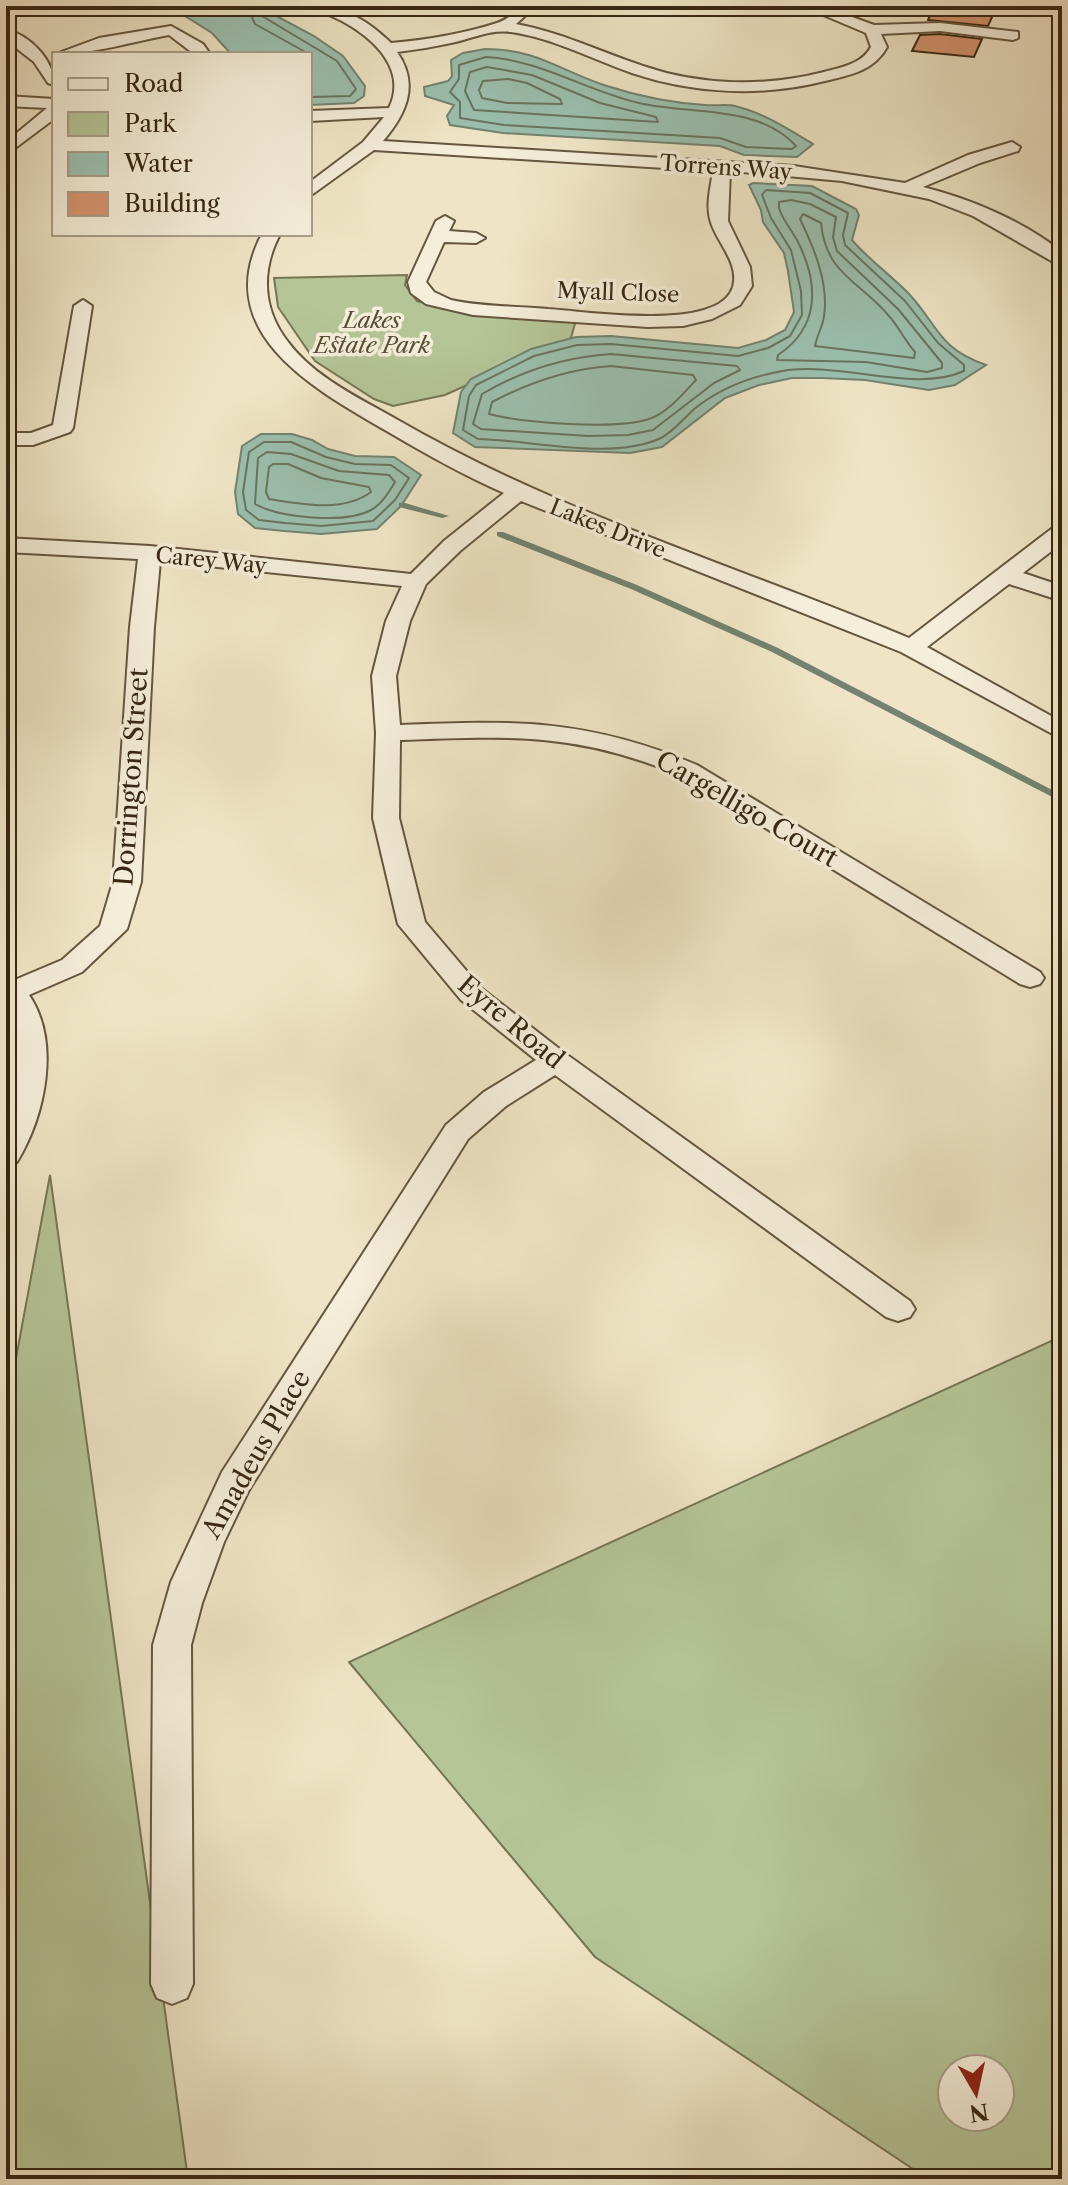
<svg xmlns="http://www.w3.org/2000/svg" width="1068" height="2185" viewBox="0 0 1068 2185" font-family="'Libre Caslon Text',serif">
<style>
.green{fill:#b5c598;stroke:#767655;stroke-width:2;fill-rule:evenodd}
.water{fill:#9bc0af;stroke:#738370;stroke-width:2}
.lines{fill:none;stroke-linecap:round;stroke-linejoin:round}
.shore{stroke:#697460;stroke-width:2}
.stream{fill:#738370;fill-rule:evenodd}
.building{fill:#d5946f;stroke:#372712;stroke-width:2}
.minor-casing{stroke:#65563f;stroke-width:4}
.minor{fill:#f5eeda;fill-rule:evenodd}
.labels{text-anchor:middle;stroke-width:7;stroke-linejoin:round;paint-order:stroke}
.far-street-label{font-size:22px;fill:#372712;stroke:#f5eeda}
.far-park-label{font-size:22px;font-style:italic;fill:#564e34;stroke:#f5eeda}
.street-label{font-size:26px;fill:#372712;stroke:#f5eeda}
</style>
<rect width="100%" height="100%" fill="#efe5c6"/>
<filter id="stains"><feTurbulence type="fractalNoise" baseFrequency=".0025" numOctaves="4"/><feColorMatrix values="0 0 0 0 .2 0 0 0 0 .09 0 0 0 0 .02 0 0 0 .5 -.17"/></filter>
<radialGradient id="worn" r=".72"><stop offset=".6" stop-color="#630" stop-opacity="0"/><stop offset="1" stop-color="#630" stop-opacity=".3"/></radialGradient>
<path class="green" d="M407,275L405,285L417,301L466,313L576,320L571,338L445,395L393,406L374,399L315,361L278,307L274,278Z
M50,1175L188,2179H6V1412Z
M1062,1336V2179H928L595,1957L349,1662ZM952,2069H1000V2117H952Z"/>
<path class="water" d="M169,6H258L314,36L343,56L365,86L364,96L354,103L310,105V54H231L212,33Z
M485,49C538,49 560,71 607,86C638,96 672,103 705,105C715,106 726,104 735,106C764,113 788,129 813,144L797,157L744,155L720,146L503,133L450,125L447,116L454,105L425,96L424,87L448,81L452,76L451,60L463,53Z
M753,183L812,186L856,209L859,215L852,240C869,260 892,276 910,295C939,327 939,349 986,365L955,385L929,390L865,380L822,378H792L759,385L725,398L662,447L630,453L475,447L453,433L461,392L471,379L531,349L576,337L611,336L738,348L766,340L785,330L794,312L788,271L784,253L763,222L761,210L749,185Z
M261,434H292L312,440L328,449L355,456L394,457L421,475L401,506L377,529L321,534L284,531L255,528L238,514L235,492L242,446Z"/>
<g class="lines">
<path class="shore" d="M247,6L255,24L309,54
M257,6L262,16L337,61L356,89L350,96L310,97
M486,57C541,60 586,91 639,103C690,115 758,104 796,146L792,149L746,147L720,138L504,125L460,118V102L450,92L459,79V65Z
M487,67L532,75L600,103L656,117L658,122L474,110L465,91L470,72Z
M508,79L527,83L560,99L562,104L507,103L482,98L479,90L483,81Z
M766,190L810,193L848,213L843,235L845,245L905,301L938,343L964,365V371C915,393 845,363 788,370C756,375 724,386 698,406C685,416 675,431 661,438C612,461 531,440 478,439L463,430L469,396L476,385L534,356L577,345L611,344L738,356L768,348L790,336L802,315L801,291L791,250L771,218L762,195Z
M791,200L810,204L836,217L833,237L837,251L898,309L942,363V368L927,372L866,362L777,360L778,355C820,327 819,284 798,242C792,230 783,221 779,208V202Z
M803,214L821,223C826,275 860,281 889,316C899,327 905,341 915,352L914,358L815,346C817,335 823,326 824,316C829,283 814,248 800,219Z
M611,354L737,366L740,370L714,383L653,430L628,435L588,436L481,429L473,424L482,394C523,370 564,357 611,354Z
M611,366L693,375L696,380C683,394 667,413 649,419C616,430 523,423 489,414L492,402C530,382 568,369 611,366Z
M264,442H291L326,457L355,464L391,465L409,478L395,500L373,521L321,526L285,523L259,520L246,510L243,492L249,452Z
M267,452L291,454L339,471L389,475L395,482C389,492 382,504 371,510C345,524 280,518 255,504L258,458Z
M273,464H288L321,478L369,487L371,492C343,513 301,504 269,499L266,492L269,467Z"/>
<path class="stream" d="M399,503H405L449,516L442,518L399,507Z
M497,532H503L637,585L778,648L1062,795V802L772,652L631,589L497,536Z"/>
</g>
<path class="building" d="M935,6H959L993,15L988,26L928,20Z
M940,34L982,39L974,57L912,51L920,35Z"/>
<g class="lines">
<defs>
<path id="minor" d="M314,6C345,6 369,22 391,43C426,40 463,34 497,23C515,17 513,6 536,6L516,24C560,32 601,52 643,66C701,86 766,87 824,72C842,67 862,64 871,47L866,33L802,6H822L874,25L940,23L1018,32V38L1013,40L940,31L881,34L887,47C874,71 850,75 825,81C762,97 694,94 632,73C592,59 553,38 511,32C490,29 471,39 451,43C433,47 415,50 397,52C420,85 406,114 383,141L794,166L905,183L968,155L1012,142L1020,147L1018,151L980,163L923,187C971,199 1023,221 1062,252V267L973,216L929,199L842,181L730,171L728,221L750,267L752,286L740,305L712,319L683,326L648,327L473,315L426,304L411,293L408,282L436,221L445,216L454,221L449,231L476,233L485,238L476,243L444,242L426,282L434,292L451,300C483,307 516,306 548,309C584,311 719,333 733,287C740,262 715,241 710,219C706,203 711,186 713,171L374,150L310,196V182L363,142L384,117L310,121V111L389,108C408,69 373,38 342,21C332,16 322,13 314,6Z
M171,26L203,44L210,54H194L169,35C130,42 95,54 56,54L99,38Z
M6,29C30,36 54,59 54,85L48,83L34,62L6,40Z
M6,96L54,99V119L6,155V142L47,108L6,106Z
M262,234H280C261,270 262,309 288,342C314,377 359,398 396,419C558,513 737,566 909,638L1054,527L1062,525V543L1023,573L1062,586V601L1009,584L927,647L1062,722V739L901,652L521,501L460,551L426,584L410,621L396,676L400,725C515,720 588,719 697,765L1040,972L1044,978L1040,984L1030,987L1020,984L679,775C577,732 508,736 400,740L399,818L425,922L481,988L566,1054L910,1301L915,1309L910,1317L898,1321L886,1317L555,1075L506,1106L468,1139L249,1490L224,1542L202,1603L191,1645L193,1984L187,1998L172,2004L157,1998L151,1984L153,1645L171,1582L222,1472L446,1125L484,1092L536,1060L461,1000L398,924L373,818L376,733L372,676L386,621L402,586L160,561L154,627L141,882L127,929L82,972L29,995C61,1042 45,1116 17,1162L6,1165V1116L13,1090L17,1044L6,1003V974L17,979L62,960L100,926L113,882L130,627L138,559L6,552V538L150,546L411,574L444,541L504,493C463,475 424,453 385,430C314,389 210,332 262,234Z
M83,300L92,306L73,428L70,432L33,445H6V433H31L53,425L74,306Z"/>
</defs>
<use href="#minor" class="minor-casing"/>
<use href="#minor" class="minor"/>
</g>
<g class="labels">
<g class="far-street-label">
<text transform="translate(726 167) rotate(4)" y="8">Torrens Way</text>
<text transform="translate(618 292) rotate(2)" y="8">Myall Close</text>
<text transform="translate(608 528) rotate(22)" y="8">Lakes Drive</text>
<text transform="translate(211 560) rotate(6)" y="8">Carey Way</text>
</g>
<g class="far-park-label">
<text x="372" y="328">Lakes<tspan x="372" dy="25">Estate Park</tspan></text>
</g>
<g class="street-label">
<text transform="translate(131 777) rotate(-86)" y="9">Dorrington Street</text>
<text transform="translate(747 809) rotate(30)" y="9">Cargelligo Court</text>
<text transform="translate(511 1022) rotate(40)" y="9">Eyre Road</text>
<text transform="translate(256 1454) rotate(-60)" y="9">Amadeus Place</text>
</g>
</g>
<rect width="1068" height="2185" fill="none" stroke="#efe5c6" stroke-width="32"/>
<rect x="8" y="8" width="1052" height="2169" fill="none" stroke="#372712" stroke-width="4"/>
<rect x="16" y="16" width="1036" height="2153" fill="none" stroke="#372712" stroke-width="2"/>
<rect x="52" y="52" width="260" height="184" fill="#f5eeda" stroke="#a99e8a" stroke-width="2"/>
<rect x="68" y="78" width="40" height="12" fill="#f5eeda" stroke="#a99e8a" stroke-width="2"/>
<text x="124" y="92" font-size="24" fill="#372712">Road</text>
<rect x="68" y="112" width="40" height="24" fill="#b5c598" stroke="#a99e8a" stroke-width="2"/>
<text x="124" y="132" font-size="24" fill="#372712">Park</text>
<rect x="68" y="152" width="40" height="24" fill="#9bc0af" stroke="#a99e8a" stroke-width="2"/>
<text x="124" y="172" font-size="24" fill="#372712">Water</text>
<rect x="68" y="192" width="40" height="24" fill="#d5946f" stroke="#a99e8a" stroke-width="2"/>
<text x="124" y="212" font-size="24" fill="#372712">Building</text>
<g transform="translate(976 2093) rotate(171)"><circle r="38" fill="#f5eeda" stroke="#a99e8a" stroke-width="2"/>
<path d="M0-6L14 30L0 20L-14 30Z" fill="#8f2418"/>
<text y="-12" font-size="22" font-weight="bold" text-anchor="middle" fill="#372712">N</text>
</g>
<rect width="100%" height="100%" filter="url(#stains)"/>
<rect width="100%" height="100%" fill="url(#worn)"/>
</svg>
